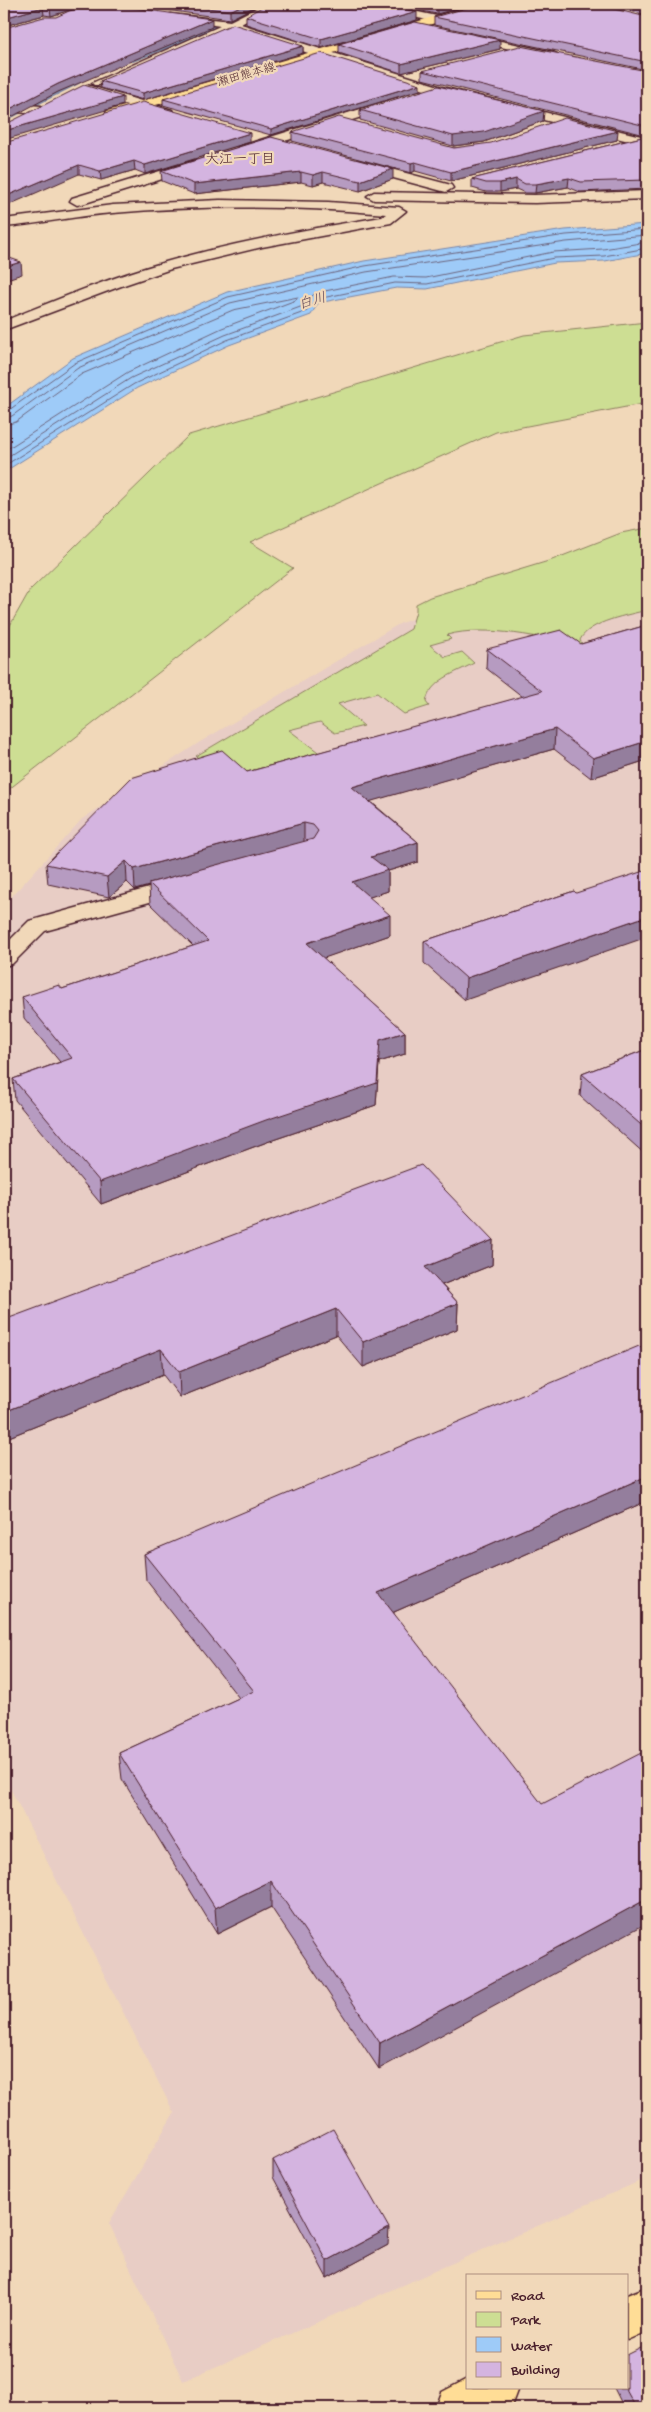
<svg xmlns="http://www.w3.org/2000/svg" width="651" height="2412" viewBox="0 0 651 2412" font-family="'Gochi Hand','Klee One',sans-serif">
<style>
.built{fill:#e8cdc5}
.green{fill:#cdde93;stroke:#8c7e5f}
.water{fill:#9ecbf8;stroke:#7c86a6}
.lines{fill:none;stroke-linecap:round;stroke-linejoin:round}
.shore{stroke:#6c647d;stroke-width:1}
.stream{fill:#7c86a6;fill-rule:evenodd}
.minor-casing{stroke:#4a1f2b;stroke-width:3}
.major-casing{stroke:#4a1f2b;stroke-width:3}
.minor{fill:#f1d8b9;fill-rule:evenodd}
.major{fill:#ffdd96;fill-rule:evenodd}
.wall{fill:#b69bc1;stroke:#4a1f2b}
.shaded-wall{fill:#947e9d;stroke:#4a1f2b}
.building{fill:#d4b4e0;stroke:#4a1f2b}
.labels{text-anchor:middle;stroke-width:4.5;stroke-linejoin:round;paint-order:stroke}
.far-street-label{font-size:12px;fill:#4a1f2b;stroke:#f1d8b9}
.far-neighbourhood-label{font-size:14px;fill:#4a1f2b;stroke:#f1d8b9}
.far-water-label{font-size:14px;font-style:italic;fill:#5b4154;stroke:#f1d8b9}
</style>
<rect width="100%" height="100%" fill="#f1d8b9"/>
<filter id="ink" filterUnits="userSpaceOnUse"><feTurbulence type="fractalNoise" baseFrequency=".02" numOctaves="2"/><feDisplacementMap in="SourceGraphic" scale="10" xChannelSelector="R" yChannelSelector="G"/><feConvolveMatrix kernelMatrix="1 2 1 2 8 2 1 2 1" color-interpolation-filters="sRGB"/></filter>
<g filter="url(#ink)">
<path class="built" d="M647,527V2178L183,2381L109,2223L174,2113L4,1776V905L82,819L200,742L399,624Z"/>
<path class="green" d="M647,322V403L496,432L250,542L293,568L4,793V636L30,590L189,435L524,335Z
M647,528V610C629,615 589,621 580,640L583,646C543,638 486,624 447,635L451,639L430,645L445,657L462,652L474,663C456,673 430,680 426,702L429,706L404,714L377,693L338,704L364,726L335,733L320,722L289,730L338,767L272,785L204,764L196,756L411,629L416,611V604L430,597L552,560L621,533Z"/>
<path class="water" d="M647,224V253L605,261L555,263L427,289L396,288L318,303L311,315L229,345L137,388L4,472V408L73,358L227,292L364,261L565,230Z"/>
<g class="lines">
<path class="shore" d="M4,411L9,410L75,363L228,297L365,266L566,235L647,229
M4,418L12,416L78,368L230,303L366,272L566,242L647,235
M4,425L16,422L82,374L233,310L298,297L296,300L222,328L128,372L4,451
M4,459L131,378L225,335L303,306L315,293L394,277L426,278L553,252L603,249L647,242
M4,466L134,384L227,340L307,311L317,299L395,283L427,284L554,258L604,256L647,248"/>
<path class="stream" d="M255,4H262L196,37L133,62L128,61L192,35Z
M79,80L81,83L4,122V118Z"/>
<defs>
<path id="minor" d="M82,4C95,4 125,2 134,10L129,13L87,7Z
M264,4H277L241,24L442,87L645,137L647,140L641,144L434,93L233,29L102,85H94L92,83L220,26L170,18V14L230,21Z
M360,4H379L437,16L442,19L437,22L365,7Z
M463,33L553,52L559,55L553,58L459,38V34Z
M87,85L172,110L174,113L168,117L83,92L81,89Z
M396,98L402,102L400,105L246,153H238L236,150L238,147Z
M4,103L41,106L47,110L41,114L4,111Z
M196,160L201,161L202,164L201,167L82,204L77,205L70,201L72,198Z
M357,160L451,185L453,188L446,192L352,167L351,164Z
M647,191V199L535,203L374,200L367,196L374,192L535,195Z
M220,200L328,202L399,207L406,211L391,223L262,247L171,269L124,285L4,330V321C56,300 108,278 162,263C234,242 308,229 382,217L386,214C295,206 203,205 113,213C76,216 40,224 4,227V219L113,205Z
M185,878L193,880L196,885L193,890L45,931L12,964L4,966V946L29,921Z"/>
<path id="major" d="M478,4H494L493,6L115,117L111,118L105,114L107,111Z
M647,2287V2331L627,2340V2295Z
M467,2379V2388H518L512,2404L503,2408H436L442,2392Z"/>
</defs>
<use href="#minor" class="minor-casing"/>
<use href="#major" class="major-casing"/>
<use href="#minor" class="minor"/>
<use href="#major" class="major"/>
</g>
<path class="wall" d="M4,4L82,6L51,16L44,15L4,26Z
M124,4H260L230,19Z
M387,4H472L437,14Z
M600,4H647V15Z
M246,16L417,20L321,48L246,24Z
M434,17H647V70L434,25Z
M339,44L500,49L401,73L339,53Z
M303,46V53L143,100L101,88L100,81Z
M422,71H647V189L580,192L568,187L535,193H525L516,189L500,192H486L472,188V179L646,136L645,135L422,79Z
M420,90L271,135L163,105V99Z
M360,110L544,111L543,121L484,142L453,146L360,120Z
M292,132L454,148L617,140L451,181L415,171L411,173L292,141Z
M271,137L393,179L360,191L323,182L313,185L301,182L194,194L162,181L161,171Z
M250,142L145,174L135,170L101,180L79,174L4,143Z
M647,625V760L591,778L554,749L370,801L418,842V862L388,871V891L369,897L390,935L323,958L405,1032V1054L379,1062L376,1105L267,1142L101,1204L15,1100L13,1079L60,1062L24,1018L22,997L62,989L193,946L150,904L149,886L135,890L127,882L109,897L48,884L46,864L247,772L523,697L486,668L487,649L581,644Z
M574,891L465,1000L424,963V941Z
M647,1049V1156L580,1096L582,1074Z
M493,1240L492,1265L442,1285L458,1303L457,1329L363,1367L336,1335L180,1397L163,1375L4,1439V1320Z
M647,1354V1501L394,1612L379,2069L271,1907L217,1934L122,1779L119,1753L239,1698L146,1580L144,1554Z
M273,2160L388,2245L327,2278L273,2177Z
M614,2388H627L647,2408H624Z"/>
<path class="shaded-wall" d="M64,4H82V6L51,16L50,8Z
M244,4H260L230,19V11Z
M445,4H472L437,14V6Z
M43,7L44,15L4,26V18Z
M417,12V20L321,48V39Z
M212,19V27L58,92L4,121V112L58,84Z
M500,40V49L401,73V64Z
M303,46V53L143,100V93Z
M420,84V90L271,135V129Z
M123,97V105L4,140V131Z
M544,111L543,121L484,142L453,146V136Z
M618,131L617,140L451,181V172Z
M250,133V142L145,174V165Z
M134,161L135,170L101,180L100,171Z
M415,162V171L411,173V163Z
M79,165V174L4,207V197Z
M393,169V179L360,191V181Z
M301,172V182L194,194V184Z
M323,172V182L313,185V175Z
M569,178L568,187L535,193L536,184Z
M516,179V189L500,192V183Z
M646,180H647V189H646Z
M21,262L22,274L4,280V267Z
M555,729L554,749L351,807L352,787Z
M647,741V760L591,778L593,758Z
M304,823V843L149,883V886L135,890L134,869Z
M418,842V862L388,871V891L352,903V882L371,857Z
M126,861L127,882L109,897L107,877Z
M390,915V935L307,964V943Z
M647,916V937L465,1000L466,978Z
M405,1032V1054L379,1062L376,1105L267,1142L101,1204L100,1182L380,1040Z
M493,1240L492,1265L424,1292L425,1267Z
M458,1303L457,1329L363,1367V1342Z
M336,1309V1335L180,1397L179,1372Z
M161,1349L163,1375L4,1439V1412Z
M647,1476V1501L378,1619V1593Z
M271,1881V1907L217,1934L215,1908Z
M647,1899V1923L379,2069L380,2043Z
M389,2228L388,2245L327,2278V2261Z"/>
<path class="building" d="M4,4H64L50,8L43,7L4,18Z
M97,4H105L212,19L58,84L4,112V28L44,17H56L69,11Z
M178,4H244L230,11Z
M267,4H378L417,12L321,39L246,16Z
M425,4H445L437,6Z
M481,4H593L647,17V62L434,17Z
M633,4H647V7Z
M415,22L500,40L401,64L339,44Z
M233,24L303,46L143,93L100,81Z
M520,46L647,71V128L646,126L422,71Z
M321,53L420,84L271,129L163,99Z
M84,85L123,97L4,131V125Z
M438,86L544,111L484,132L453,136L360,110Z
M143,102L250,133L145,165L134,161L100,171L79,165L4,197V143Z
M339,117L454,148L491,143L565,118L618,131L451,172L415,162L411,163L292,132Z
M647,135V180H646L581,182L569,178L536,184H525L516,179L500,183H486L472,179L646,136Z
M271,137L393,169L360,181L323,172L313,175L301,172L194,184L161,171Z
M4,256L21,262L4,267Z
M647,625V741L593,758L555,729L352,787L418,842L371,857L388,870L352,882L390,915L307,943L405,1032L380,1040L377,1083L266,1120L100,1182L13,1079L72,1058L22,997L59,985L62,989L208,941L149,883L313,839L318,831L313,825L304,823L134,869L126,861L107,877L46,864L131,778L222,750L247,772L542,691L487,649L561,630L581,644Z
M647,870V916L466,978L424,941L574,891L576,893Z
M647,1049V1130L582,1074Z
M421,1165L493,1240L425,1267L458,1303L363,1342L336,1309L179,1372L161,1349L4,1412V1320Z
M639,1346L647,1354V1476L378,1593L542,1804L647,1750V1899L380,2043L271,1881L215,1908L119,1753L254,1691L144,1554Z
M333,2129L389,2228L327,2261L273,2160Z
M647,2345V2408H636L625,2388H627V2355Z"/>
</g>
<g class="labels">
<g class="far-street-label">
<text transform="translate(246 74) rotate(-16)" y="4">瀬田熊本線</text>
</g>
<g class="far-neighbourhood-label">
<text x="240" y="163">大江一丁目</text>
</g>
<g class="far-water-label">
<text transform="translate(312 300) rotate(-17)" y="5">白川</text>
</g>
</g>
<rect width="651" height="2412" fill="none" stroke="#f1d8b9" stroke-width="20"/>
<rect x="10" y="10" width="631" height="2392" fill="none" stroke="#4a1f2b" stroke-width="2" filter="url(#ink)"/>
<rect x="466" y="2274" width="162" height="115" fill="#f1d8b9" stroke="#ae8e80"/>
<rect x="476" y="2291" width="25" height="8" fill="#ffdd96" stroke="#ae8e80"/>
<text x="511" y="2300" font-size="15" fill="#4a1f2b">Road</text>
<rect x="476" y="2312" width="25" height="15" fill="#cdde93" stroke="#ae8e80"/>
<text x="511" y="2324" font-size="15" fill="#4a1f2b">Park</text>
<rect x="476" y="2337" width="25" height="15" fill="#9ecbf8" stroke="#ae8e80"/>
<text x="511" y="2350" font-size="15" fill="#4a1f2b">Water</text>
<rect x="476" y="2362" width="25" height="15" fill="#d4b4e0" stroke="#ae8e80"/>
<text x="511" y="2374" font-size="15" fill="#4a1f2b">Building</text>
</svg>
